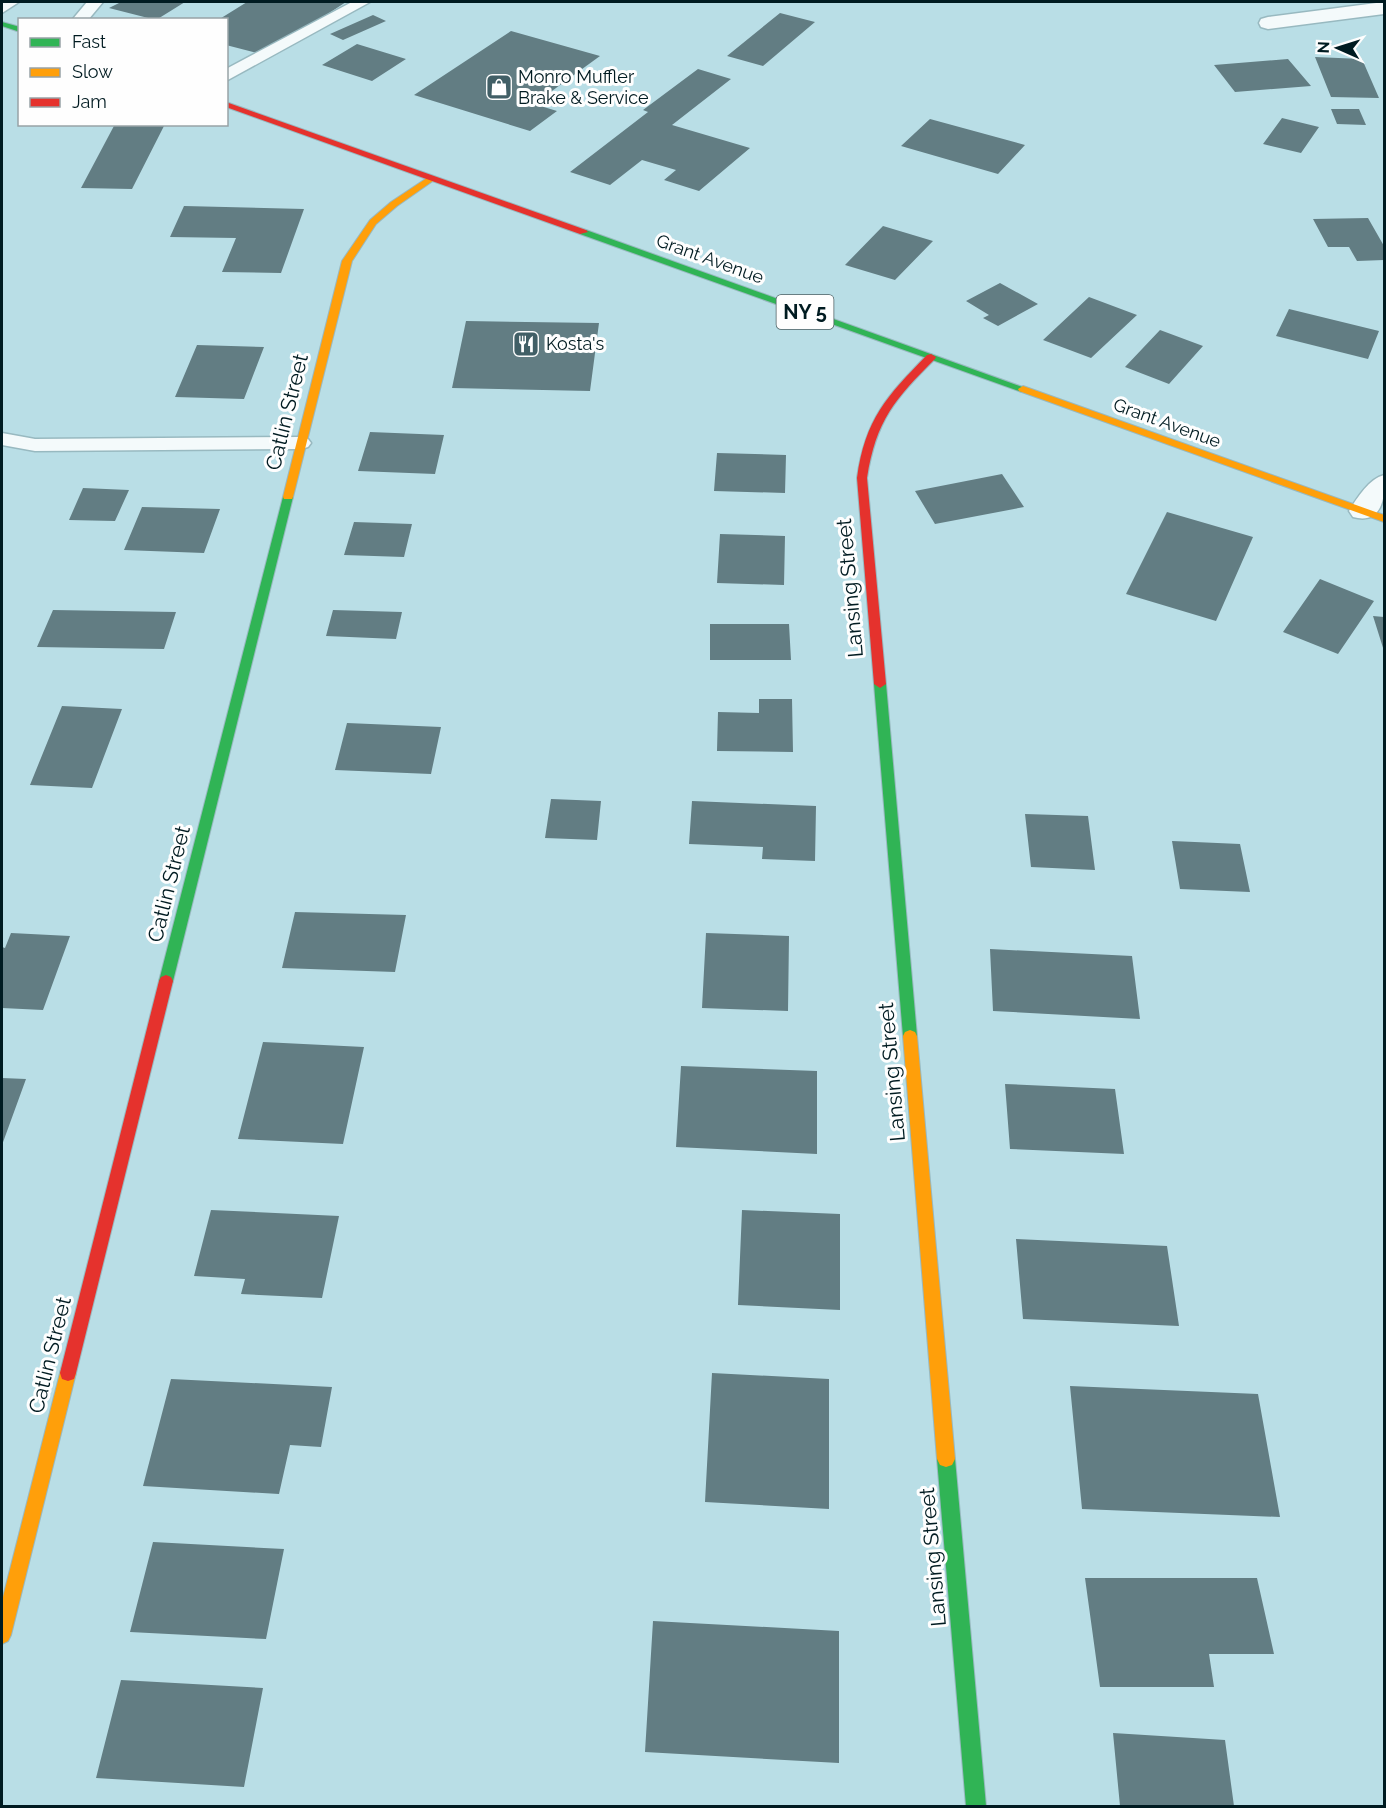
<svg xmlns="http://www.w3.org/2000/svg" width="1386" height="1808" viewBox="0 0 1386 1808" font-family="Raleway,sans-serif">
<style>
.building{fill:#627d83}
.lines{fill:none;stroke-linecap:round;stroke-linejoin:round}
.lane-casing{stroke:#98b9c0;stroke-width:3}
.street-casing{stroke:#98b9c0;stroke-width:3}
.fast-casing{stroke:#98b9c0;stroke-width:2}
.slow-casing{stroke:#98b9c0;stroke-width:2}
.jam-casing{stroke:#98b9c0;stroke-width:2}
.lane{fill:#f4fafb;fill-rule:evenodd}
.street{fill:#f4fafb;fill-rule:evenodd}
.fast{fill:#30b455;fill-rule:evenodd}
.slow{fill:#ff9f0a;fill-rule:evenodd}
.jam{fill:#e5322d;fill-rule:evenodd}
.labels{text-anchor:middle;stroke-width:6;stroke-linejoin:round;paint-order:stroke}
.far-poi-label{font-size:18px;fill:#001b21;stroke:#fefefe;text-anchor:start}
.far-street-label{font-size:18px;fill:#001b21;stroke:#fefefe}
.shield{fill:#fefefe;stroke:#4c5f63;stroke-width:1.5}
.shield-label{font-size:20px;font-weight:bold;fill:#001b21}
.street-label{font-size:21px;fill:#001b21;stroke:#fefefe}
</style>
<rect width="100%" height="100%" fill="#b9dee6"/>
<path class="building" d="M121,2H185L156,20L109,8Z
M247,2H346L265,55L226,45V20H218Z
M780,13L815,22L763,66L727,56Z
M373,15L386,21L343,40L330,34Z
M511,31L600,56L534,104L557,111L530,131L414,95Z
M357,44L406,59L372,81L322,65Z
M1315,57L1362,59L1379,98L1331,97Z
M1288,59L1311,86L1235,92L1214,65Z
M698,69L731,79L672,125L750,148L699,191L664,180L676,170L642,160L610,185L570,172L648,112L643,110Z
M1331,109H1359L1366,125L1337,124Z
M1282,118L1319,127L1301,153L1263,144Z
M930,119L1025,145L998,174L901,146Z
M115,124H165L132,189L81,188Z
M184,206L304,209L281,273L222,272L236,238L170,237Z
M1368,218L1384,246V260L1357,261L1349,247H1328L1313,219Z
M883,226L933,241L895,280L845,265Z
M1000,283L1038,304L998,326L983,318L989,315L966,301Z
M1089,297L1137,315L1091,358L1043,340Z
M1289,309L1379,331L1368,359L1276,336Z
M466,321L599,323L590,391L452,388Z
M1160,330L1203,346L1169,384L1125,367Z
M197,345L264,347L244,399L175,397Z
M370,432L444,435L435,474L358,471Z
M717,453L786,455L785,493L714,491Z
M1002,474L1024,507L935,524L915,491Z
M83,488L129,490L115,521L69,520Z
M142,507L220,509L204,553L124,550Z
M1167,512L1253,537L1216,621L1126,594Z
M354,522L412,524L404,557L344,555Z
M720,534L785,536L784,585L717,583Z
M1320,579L1374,601L1338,654L1283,632Z
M53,610L176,612L164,649L37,647Z
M333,610L402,612L396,639L326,636Z
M1373,616L1384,617V651Z
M710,624H789L791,660H710Z
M759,699H792L793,752L717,751L718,712L759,713Z
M62,706L122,709L92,788L30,785Z
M347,723L441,727L431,774L335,770Z
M551,799L601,801L597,840L545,838Z
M692,801L816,806L815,861L762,859L763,847L689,844Z
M1025,814L1088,816L1095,870L1031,867Z
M1172,841L1240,844L1250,892L1180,889Z
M295,912L406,915L395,972L282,968Z
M11,933L70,936L43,1010L2,1008V947L5,948Z
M706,933L789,936L788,1011L702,1008Z
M990,949L1132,956L1140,1019L993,1011Z
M263,1042L364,1047L343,1144L238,1139Z
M681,1066L817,1071V1154L676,1147Z
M2,1078L26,1079L2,1145Z
M1005,1084L1115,1089L1124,1154L1010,1149Z
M211,1210L339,1216L322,1298L241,1294L245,1279L194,1276Z
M742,1210L840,1214V1310L738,1305Z
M1016,1239L1167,1246L1179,1326L1023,1319Z
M712,1373L829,1379V1509L705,1502Z
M171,1379L332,1387L321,1447L290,1445L279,1494L143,1486Z
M1070,1386L1258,1394L1280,1517L1082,1509Z
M153,1542L284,1549L266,1639L130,1632Z
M1085,1578H1257L1274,1654H1209L1214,1687H1100Z
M653,1621L839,1631V1763L645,1752Z
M121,1680L263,1688L244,1787L96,1778Z
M1113,1733L1225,1740L1234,1806H1120Z"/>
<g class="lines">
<defs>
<path id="lane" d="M2,2H19L2,13Z
M87,2H103L88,20H72Z
M352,2H370L226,81V69Z
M2,433L35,439L301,437L308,439L311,443L308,447L301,449L35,451L2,445Z"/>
<path id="street" d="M1384,2V14L1268,29L1261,27L1259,23L1261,19L1268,17Z
M1384,475C1386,497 1382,525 1353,517L1349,511C1357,498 1369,479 1384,475Z"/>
<path id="fast" d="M2,22L20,27V32L2,26Z
M580,230H586L1028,389L1023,392L1019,391L580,234Z
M288,494L293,497L173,981L171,985H161L159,981L283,497Z
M880,680L886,684L917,1036L915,1040L910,1042L905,1040L903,1036L874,684Z
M946,1451L952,1453L955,1459L986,1806H966L937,1459L940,1453Z"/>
<path id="slow" d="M430,176L437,178L397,206L376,224L352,261L293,497L292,499H284L283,497L342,261L370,220L391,202Z
M1023,386L1384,515V522L1019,391L1018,389Z
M910,1030L915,1032L917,1036L955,1459L952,1465L946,1467L940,1465L937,1459L903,1036L905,1032Z
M68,1365L74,1367L76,1373L11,1635L8,1641L2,1644V1601L60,1373L62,1367Z"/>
<path id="jam" d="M226,102L586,230L588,232L580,234L226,107Z
M931,354L936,357L935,359C895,399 876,420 867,478L886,684L880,688L874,684L857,478C865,419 887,396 927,355Z
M166,975L171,977L173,981L76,1373L74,1379L68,1381L62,1379L60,1373L159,981L161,977Z"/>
</defs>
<use href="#lane" class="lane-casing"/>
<use href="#street" class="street-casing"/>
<use href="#fast" class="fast-casing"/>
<use href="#slow" class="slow-casing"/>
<use href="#jam" class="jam-casing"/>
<use href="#lane" class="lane"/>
<use href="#street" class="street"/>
<use href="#fast" class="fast"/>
<use href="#slow" class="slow"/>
<use href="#jam" class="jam"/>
</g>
<defs>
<symbol id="shop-square" viewBox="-11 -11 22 22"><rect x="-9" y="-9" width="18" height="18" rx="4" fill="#415f66" stroke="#fefefe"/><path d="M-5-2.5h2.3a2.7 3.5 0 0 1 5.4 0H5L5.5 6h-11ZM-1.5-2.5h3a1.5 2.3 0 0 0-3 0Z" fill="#fff"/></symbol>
<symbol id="restaurant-square" viewBox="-11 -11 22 22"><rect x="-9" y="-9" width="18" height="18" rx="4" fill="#415f66" stroke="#fefefe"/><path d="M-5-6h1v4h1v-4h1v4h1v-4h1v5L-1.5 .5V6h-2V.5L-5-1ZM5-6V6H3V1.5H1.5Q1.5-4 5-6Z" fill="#fff"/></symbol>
</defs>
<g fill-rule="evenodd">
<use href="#shop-square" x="484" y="72" width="30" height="30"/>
<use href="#restaurant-square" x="511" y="329" width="30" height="30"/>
</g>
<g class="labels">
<g class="far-poi-label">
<text x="518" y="83">Monro Muffler<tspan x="518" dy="21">Brake &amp; Service</tspan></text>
<text x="546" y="350">Kosta's</text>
</g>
<g class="far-street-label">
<text transform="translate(710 259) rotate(20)" y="6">Grant Avenue</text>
<text transform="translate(1167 423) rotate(20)" y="6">Grant Avenue</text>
</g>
<rect class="shield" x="776.5" y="295" width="57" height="34" rx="4.5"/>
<g class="shield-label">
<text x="805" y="319">NY 5</text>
</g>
<g class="street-label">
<text transform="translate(287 412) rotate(-76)" y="7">Catlin Street</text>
<text transform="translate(850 588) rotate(-95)" y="7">Lansing Street</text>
<text transform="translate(169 884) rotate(-76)" y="7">Catlin Street</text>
<text transform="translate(892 1072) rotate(-95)" y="7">Lansing Street</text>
<text transform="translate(50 1355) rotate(-76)" y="7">Catlin Street</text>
<text transform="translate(933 1557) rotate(-95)" y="7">Lansing Street</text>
</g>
</g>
<rect width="1386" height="1808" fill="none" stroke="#001b21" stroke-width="6"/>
<rect x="18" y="18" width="210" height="108" fill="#fefefe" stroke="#98a3a6" stroke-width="1.5"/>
<rect x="30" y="38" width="30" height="9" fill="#30b455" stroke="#98a3a6" stroke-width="1.5"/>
<text x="72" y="48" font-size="18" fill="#001b21">Fast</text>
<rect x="30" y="68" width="30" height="9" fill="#ff9f0a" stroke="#98a3a6" stroke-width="1.5"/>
<text x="72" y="78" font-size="18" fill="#001b21">Slow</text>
<rect x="30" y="98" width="30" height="9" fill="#e5322d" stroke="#98a3a6" stroke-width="1.5"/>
<text x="72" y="108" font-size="18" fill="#001b21">Jam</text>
<g transform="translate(1338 48) rotate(273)" stroke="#fefefe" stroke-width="4.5" paint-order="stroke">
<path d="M0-4.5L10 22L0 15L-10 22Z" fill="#001b21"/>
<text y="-9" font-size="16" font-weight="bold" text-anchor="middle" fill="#001b21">N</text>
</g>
</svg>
